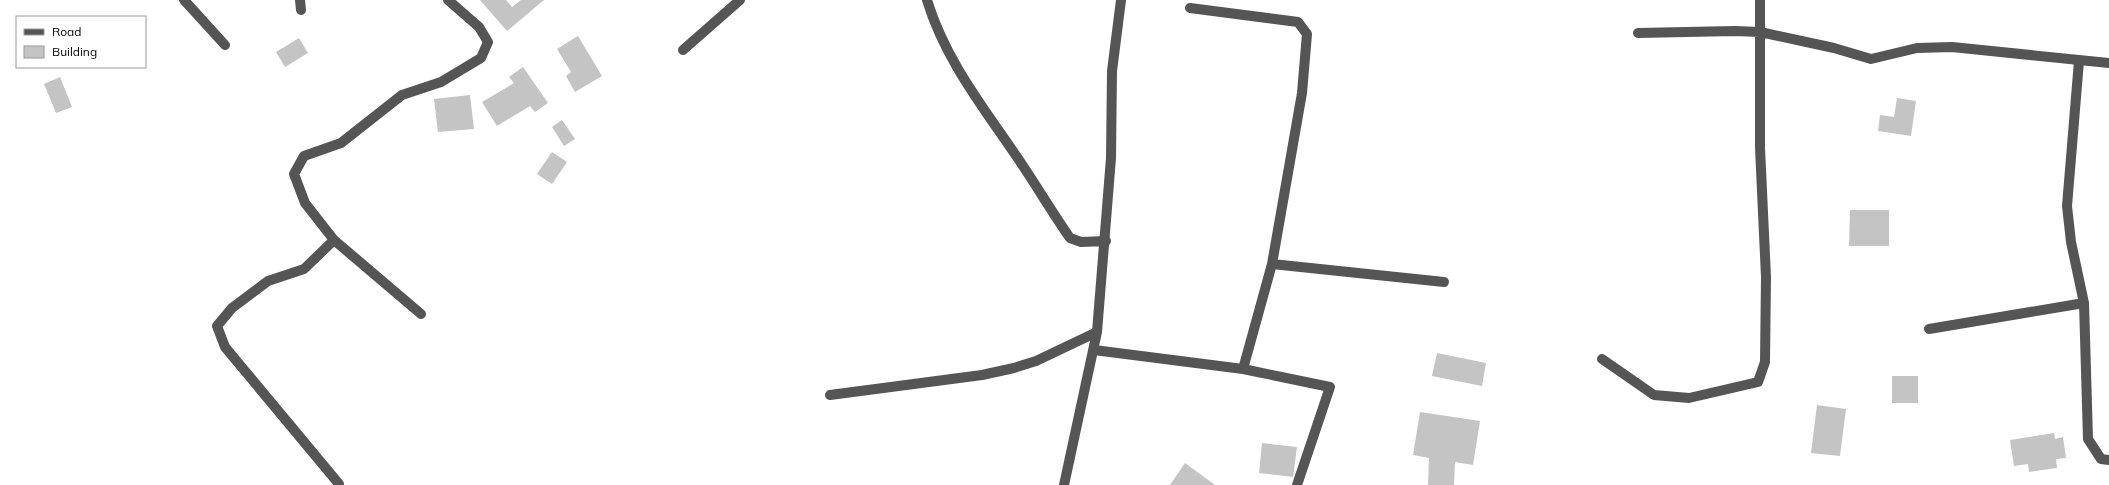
<svg xmlns="http://www.w3.org/2000/svg" width="2109" height="485" viewBox="0 0 2109 485" font-family="Mulish,sans-serif">
<style>
.building{fill:#c4c4c4}
.lines{fill:none;stroke-linecap:round;stroke-linejoin:round}
.minor{stroke:#555;stroke-width:10}
</style>
<rect width="100%" height="100%" fill="#fff"/>
<path class="building" d="M480,0H506L512,7L521,0H544L507,31Z
M578,36L602,76L575,92L566,76L571,72L557,49Z
M299,38L308,53L285,67L276,52Z
M523,67L548,103L535,112L530,106L497,126L482,102L514,83L509,77Z
M60,77L72,107L56,113L44,84Z
M470,95L474,129L438,132L434,99Z
M1897,98L1916,101L1911,136L1878,131L1880,115L1894,117Z
M562,120L575,139L564,146L552,127Z
M552,152L567,162L552,184L537,174Z
M1850,210H1889V246H1849Z
M1437,353L1486,363L1482,386L1432,376Z
M1892,376H1918V403H1892Z
M1817,405L1846,409L1840,456L1811,453Z
M1420,412L1480,421L1473,465L1455,462L1454,485H1428L1429,458L1413,455Z
M2054,433L2055,439L2063,437L2066,458L2056,459L2057,468L2029,472L2028,464L2014,466L2010,440Z
M1262,443L1297,447L1293,477L1259,473Z
M1185,463L1215,485H1170Z"/>
<g class="lines">
<path class="minor" d="M184,0L225,45
M300,0L301,10
M927,0C946,63 988,113 1023,166C1039,190 1054,215 1070,238L1081,242L1106,241
M1190,8L1298,22L1307,34L1302,93L1272,264L1243,369
M1638,33L1735,31L1760,32L1834,48L1871,59L1917,48L1952,47L2109,63
M683,50L740,0
M2079,61L2067,206L2071,242L2084,303L2088,439L2101,459L2109,460
M334,240L304,269L268,281L232,308L217,326L225,347L339,484
M1272,264L1444,282
M421,314L334,240L305,203L294,174L304,156L341,143L402,95L441,82L481,58L488,42L479,27L448,0
M1929,329L2084,303
M1094,350L1243,369L1330,387L1297,485
M1602,359L1654,395L1689,398L1758,382L1765,362L1766,277L1760,148V0
M830,395L982,375L1014,368L1036,361L1097,332
M1064,485L1097,332L1111,158L1112,71L1121,0"/>
</g>
<rect x="16" y="16" width="130" height="52" fill="#ffffff" stroke="#999999"/>
<rect x="24" y="29" width="20" height="6" fill="#555555" stroke="#999999"/>
<text x="52" y="36" font-size="12" fill="#000000">Road</text>
<rect x="24" y="46" width="20" height="12" fill="#c4c4c4" stroke="#999999"/>
<text x="52" y="56" font-size="12" fill="#000000">Building</text>
</svg>
